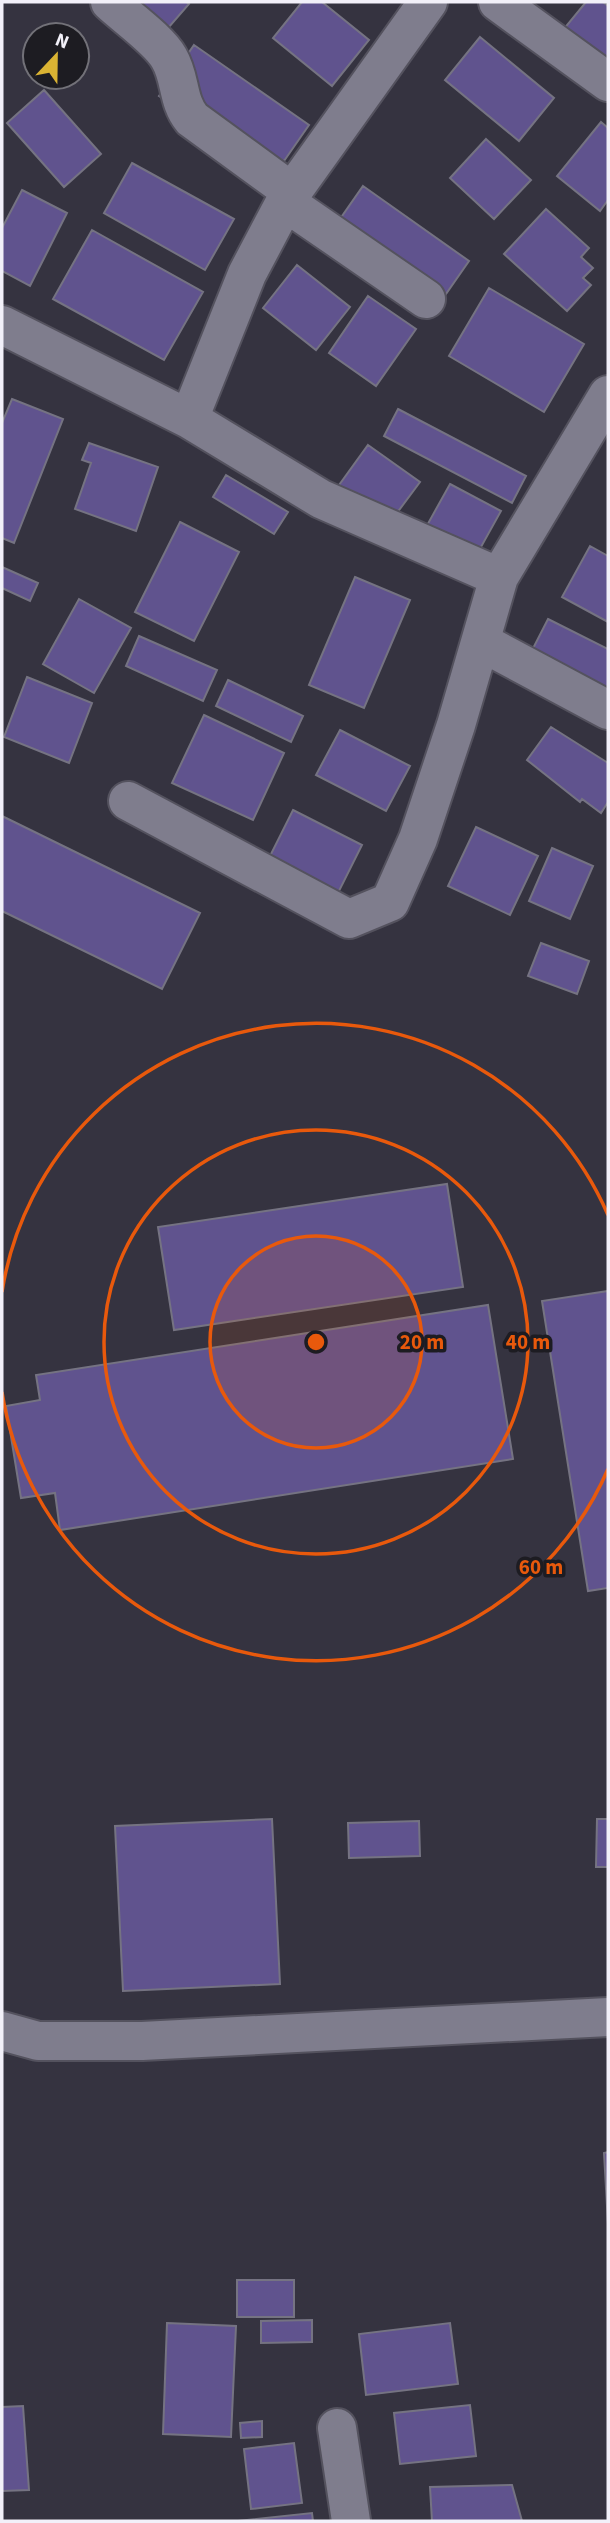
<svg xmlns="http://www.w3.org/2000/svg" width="610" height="2523" font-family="'Source Sans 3',sans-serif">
  <rect width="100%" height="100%" fill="#353340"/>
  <path fill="#60538e" stroke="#757382" stroke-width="2" d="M91 2H186L189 4 148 51Z
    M302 2H322L369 40 332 86 273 38Z
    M586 2H603L608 6V71L549 47Z
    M480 37 554 98 519 141 445 80Z
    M194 45 309 125 284 161 277 157 267 171 159 96Z
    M44 90 101 154 64 187 7 123Z
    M601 122 608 128V200L600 211 557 176Z
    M486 139 531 180 494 219 450 178Z
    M132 163 234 219 205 270 104 213Z
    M363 186 469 261 432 314 326 239Z
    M22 190 67 213 30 286 2 271V228Z
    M546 209 589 248 581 257 593 268 583 278 591 285 567 311 504 254Z
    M92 230 203 292 164 360 53 299Z
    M297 265 350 307 316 350 263 308Z
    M489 288 584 344 544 412 449 356Z
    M368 296 416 329 376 386 329 353Z
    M12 399 63 419 14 543 2 538V423Z
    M398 409 526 476 512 503 384 436Z
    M89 443 158 467 136 531 75 509 91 463 82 460Z
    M368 445 420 482 385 529 334 492Z
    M226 475 288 512 274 534 213 497Z
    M450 484 501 511 471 565 420 538Z
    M180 522 239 552 194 641 135 612Z
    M590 546 608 556V622L562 597Z
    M2 567 38 583 30 601 2 588Z
    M355 577 410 600 364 708 309 685Z
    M79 599 131 628 94 693 43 664Z
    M548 619 608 649V699L523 668Z
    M139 636 217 670 203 701 126 666Z
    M27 677 92 703 69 763 4 737Z
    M228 680 303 716 291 742 216 706Z
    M204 715 284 753 253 820 172 783Z
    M551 727 608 763V802L601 813 582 799 580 802 527 760Z
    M340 730 410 766 386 811 316 775Z
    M293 810 362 845 336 897 267 862Z
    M2 816 200 913 162 989 2 911Z
    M476 827 538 856 510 915 448 886Z
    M552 848 593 866 570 919 529 901Z
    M541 943 589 961 577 994 528 976Z
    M447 1184 463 1287 174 1330 158 1227Z
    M608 1291V1588L588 1591 542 1301Z
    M488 1305 513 1459 60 1530 55 1493 21 1498 6 1406 40 1400 36 1375Z
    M272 1819 280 1984 123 1991 115 1826Z
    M597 1819H608V1867H596Z
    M419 1821 420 1856 349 1858 348 1823Z
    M608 2152V2224L604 2153Z
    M237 2280H294V2317H237Z
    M312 2320V2342L261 2343V2321Z
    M167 2323 236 2326 231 2437 163 2434Z
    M450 2323 458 2384 366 2395 359 2334Z
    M470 2405 476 2456 400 2464 394 2413Z
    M23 2406 29 2490 2 2491V2407Z
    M262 2421V2437L241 2438 240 2423Z
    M294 2443 302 2503 251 2509 244 2449Z
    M512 2485 522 2521H432L430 2487Z
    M312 2513 313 2521H238Z"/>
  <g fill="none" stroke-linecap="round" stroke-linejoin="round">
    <g stroke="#54525e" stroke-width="42">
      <path id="minor" d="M110 2C126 17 159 40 169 58 181 78 177 101 192 119L292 192
        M498 2 608 82
        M285 202 426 299
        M2 325 189 419 321 499 499 577
        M189 419 247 274 285 202 428 2
        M481 642 608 710
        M128 801 349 919 390 902 418 839 456 725 499 577 608 395
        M2 2031 38 2041H142L608 2017
        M337 2428 351 2521"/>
    </g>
    <use href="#minor" stroke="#7f7d8d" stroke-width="38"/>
  </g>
  <circle cx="316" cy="1342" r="106" fill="#e8590c" fill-opacity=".12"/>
  <g fill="none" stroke="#e8590c" stroke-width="3.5">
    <circle cx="316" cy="1342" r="106"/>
    <circle cx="316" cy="1342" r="212"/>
    <path d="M608 1469A318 318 0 0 1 2 1392M2 1292A318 318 0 0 1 608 1215"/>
  </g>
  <circle cx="316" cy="1342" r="10" fill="#e8590c" stroke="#1d1c22" stroke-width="3.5"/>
  <g font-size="21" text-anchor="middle" font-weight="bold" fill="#e8590c" stroke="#1d1c22" stroke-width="7" stroke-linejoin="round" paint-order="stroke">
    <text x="422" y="1349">20 m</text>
    <text x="528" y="1349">40 m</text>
    <text x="541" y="1574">60 m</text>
  </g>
  <rect width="610" height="2523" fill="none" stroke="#f2f0f9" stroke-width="7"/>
  <g transform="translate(56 56) rotate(22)"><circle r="33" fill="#1d1c22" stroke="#727178" stroke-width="2"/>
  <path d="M0-5L12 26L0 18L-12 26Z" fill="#dab333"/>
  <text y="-10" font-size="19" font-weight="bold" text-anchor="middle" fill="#f2f0f9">N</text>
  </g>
</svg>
